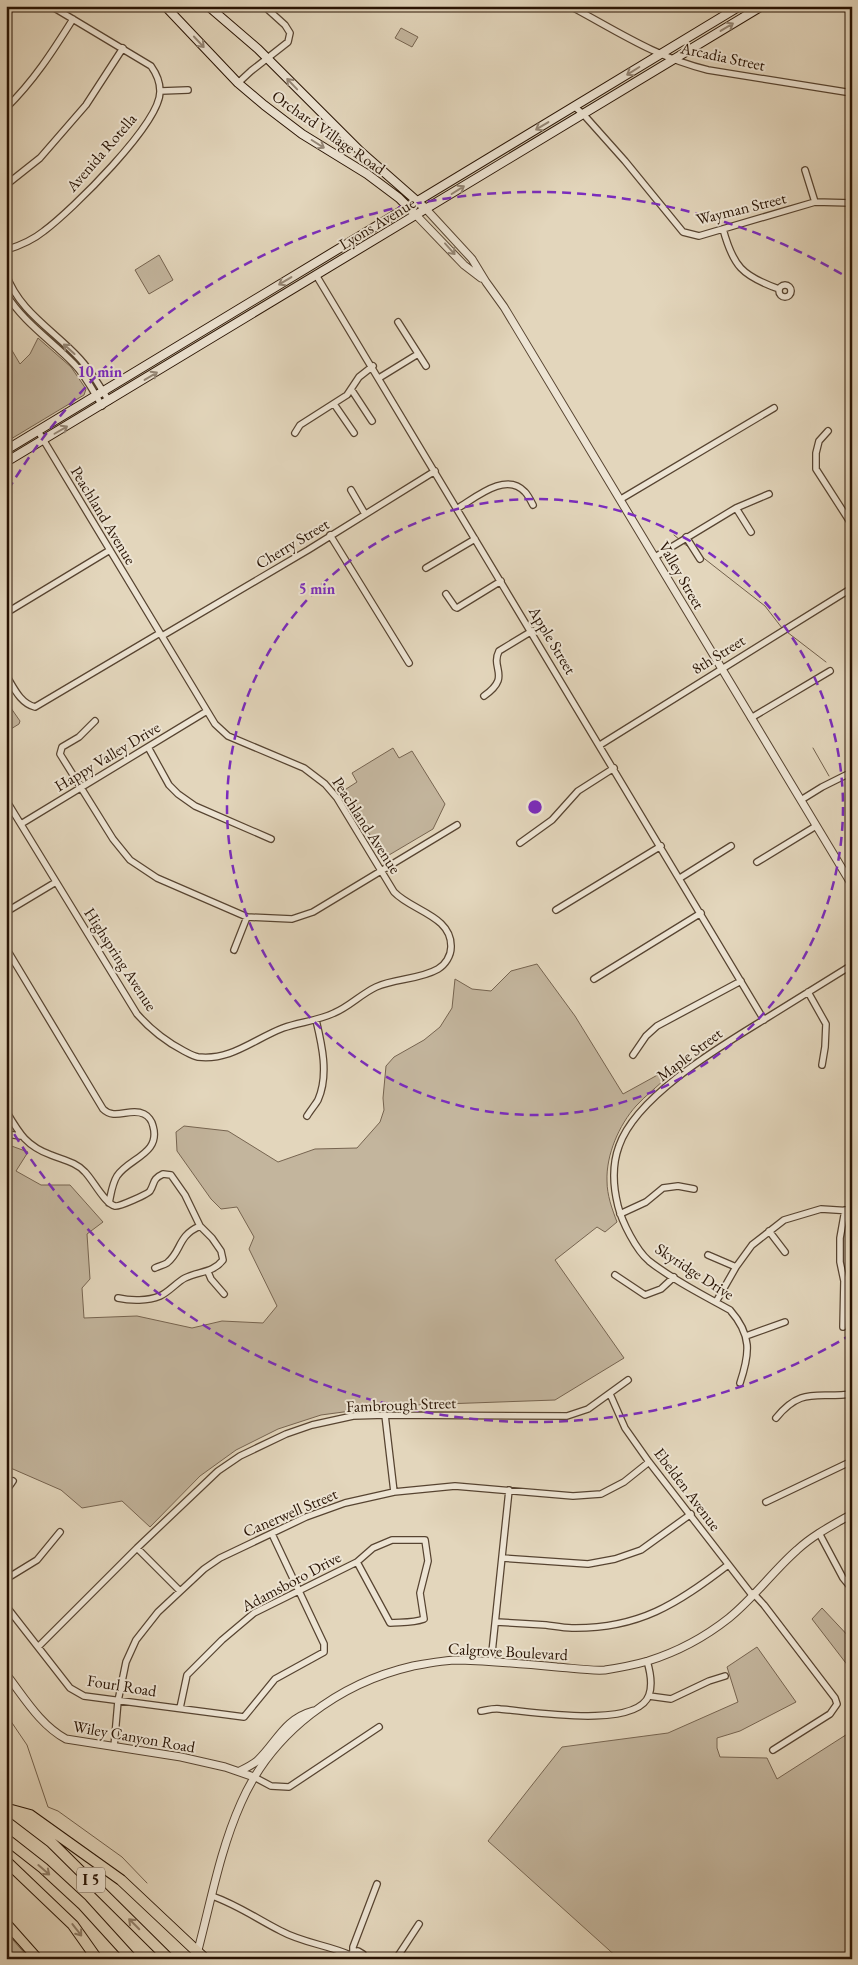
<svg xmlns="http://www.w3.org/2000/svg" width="858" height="1965" font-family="'EB Garamond',serif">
  <rect width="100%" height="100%" fill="#e3d6bc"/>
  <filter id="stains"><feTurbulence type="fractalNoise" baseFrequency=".004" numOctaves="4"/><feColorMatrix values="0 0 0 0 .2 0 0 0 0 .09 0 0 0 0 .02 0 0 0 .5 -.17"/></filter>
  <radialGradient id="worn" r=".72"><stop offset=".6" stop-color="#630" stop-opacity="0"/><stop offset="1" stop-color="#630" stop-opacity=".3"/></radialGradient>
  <path fill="#c3b59d" stroke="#766450" d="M401 28 418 37 412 47 395 38Z
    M159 255 173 280 149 294 135 270Z
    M6 322 10 330 7 342 20 364 30 354 38 338 71 367 86 389 84 395 6 442Z
    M6 701 20 721 19 724 6 732Z
    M393 748 399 758 412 751 445 804 433 829 384 858 343 791 357 782 352 773Z
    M537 964 575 1016 623 1094 663 1072 667 1077C657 1087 645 1096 636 1106 619 1125 606 1155 607 1181 607 1195 612 1209 617 1222L605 1232 597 1227 555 1260 624 1358 555 1400 388 1406 321 1415 278 1429 236 1450 200 1476 150 1527 122 1501 82 1508 61 1490 6 1466V1144L28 1152 16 1171 41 1185H70L103 1222 87 1234 90 1279 82 1288 84 1318 137 1316 192 1328 222 1321 263 1323 277 1306 249 1249 254 1237 237 1207 221 1209 211 1199 177 1151 176 1132 184 1126 228 1131 278 1162 315 1149 357 1148 380 1122 384 1110 383 1098 386 1066 394 1057 424 1040 440 1027 452 1008 455 979 472 989 491 991 511 971Z
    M822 1608 852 1640V1671L812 1619Z
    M757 1647 796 1702 740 1731 717 1738V1748L720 1757 767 1758 777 1779 852 1731V1959H619L488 1841 562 1747 668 1733 738 1702 727 1667Z
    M6 1932 28 1957 29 1959H6Z"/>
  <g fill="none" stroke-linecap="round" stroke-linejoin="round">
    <path stroke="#72604c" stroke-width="1" d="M674 535 680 540
      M683 543 690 548
      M701 556 765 606 782 628
      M787 632 826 662
      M813 748 829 776
      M6 1714 27 1745 48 1807 58 1811 122 1857 147 1883"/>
    <g stroke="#574431" stroke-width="8">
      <path id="minor" d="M570 6C617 31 655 57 708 70L852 93
        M6 16 12 6
        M238 83 251 71 288 42 290 33 285 25 264 6
        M161 91 188 90
        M575 107 584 115 625 161 683 232 699 236 815 202 852 203
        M6 108C33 82 53 51 73 19
        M805 170 815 202
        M6 185 40 158 86 105 123 48
        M723 229C733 266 742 276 779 289
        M6 250C19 246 33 240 44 231 71 211 161 123 160 91 160 81 156 73 151 66L51 6
        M6 274C19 312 55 331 80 359 92 372 100 387 109 401
        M316 275 764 1020
        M779 291a6 6 0 1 1 12 0a6 6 0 1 1-12 0Z
        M6 294C24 323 51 340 74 364 86 376 93 391 102 406
        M398 322 426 366
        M379 378 418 354
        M351 389 372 421
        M334 404 354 433
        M828 431 819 441 816 453V469L852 525
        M295 433 300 425 347 395 359 377 373 366
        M351 490 365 514
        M621 499 774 408
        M458 508C475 498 506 471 525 492 528 495 531 501 533 505
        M736 508 751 532
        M330 535 409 663
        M686 537 700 559
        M655 557 736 508 769 494
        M426 568 475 539
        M446 594 455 607 457 608 501 581
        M6 613 110 550
        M162 636 308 550 435 471
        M6 675C14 688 20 703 35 707L160 633
        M484 696C512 676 490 669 499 651L532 631
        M751 718 830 671
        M95 721 79 737 62 747 60 754 113 839 130 860 157 878 247 917 292 919 313 912 457 825
        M600 745 852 588
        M148 747 169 785 178 794 195 806 271 839
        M851 750 852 751
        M6 800 137 1014C151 1030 165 1041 184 1051 188 1053 193 1056 198 1057 231 1061 254 1039 283 1028 300 1022 317 1021 334 1013 349 1007 361 994 376 987 395 978 419 980 438 969 445 965 451 956 451 947 452 916 412 911 394 892L337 798 325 784 304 768 228 736 215 724 38 431
        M801 800 822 787 852 772
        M21 824 207 711
        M520 843 552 820 578 791 614 768
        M757 862 816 826
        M680 878 731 846
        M556 910 661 846
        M6 912 56 882
        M6 948 103 1109C115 1121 130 1107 144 1114 148 1116 152 1121 153 1126 161 1154 129 1158 117 1176 112 1184 111 1194 109 1203
        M234 950 247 917
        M594 979 701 913
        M808 992 826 1024 825 1047 822 1065
        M633 1055 646 1036 657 1026 741 981
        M6 1111C19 1133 26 1146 51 1155 63 1160 76 1162 85 1172 93 1180 105 1204 115 1206 119 1207 148 1194 150 1191 155 1183 152 1179 163 1174L171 1175 185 1195 200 1226 212 1238 221 1251 223 1260C213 1273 199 1271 185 1278 177 1282 169 1292 160 1296 148 1301 131 1301 118 1298
        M307 1116C310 1111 315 1105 318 1100 329 1075 322 1045 316 1020
        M6 1134 21 1136
        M620 1214 646 1202 663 1188 678 1186 694 1189
        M769 1231 785 1252
        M708 1255 736 1267
        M155 1268C159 1266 164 1265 167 1263 182 1251 177 1236 200 1226
        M208 1272 211 1279 224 1294
        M615 1275 645 1295 661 1289 674 1277
        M716 1302 736 1267 752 1245 784 1220 821 1209 852 1211
        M843 1327 844 1281 840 1262V1238L845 1210
        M746 1336 785 1322
        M740 1383C750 1353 752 1335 730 1310 703 1295 673 1280 649 1261 636 1250 622 1222 618 1206 613 1186 612 1165 619 1146 636 1096 721 1046 765 1019 794 1001 823 983 852 965
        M610 1394 625 1428 649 1462 752 1595
        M385 1415 394 1492
        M776 1418C802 1386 817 1399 852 1394
        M6 1491 13 1481
        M766 1502 852 1461
        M819 1533 843 1578 852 1589
        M137 1548 180 1591
        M502 1558 588 1564 615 1559 641 1550 691 1514
        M6 1579 37 1560 60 1532
        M753 1593 764 1605 835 1698 837 1704 830 1714 773 1750
        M6 1606 70 1688 84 1696 244 1717 275 1679 324 1652V1644L272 1534
        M496 1622C513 1623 529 1624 546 1625 554 1626 563 1628 572 1628 639 1629 677 1604 728 1565
        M38 1647 137 1548 218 1471 240 1456 286 1434 312 1425 353 1416 385 1415 567 1416 588 1409 628 1380
        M491 1662 509 1490
        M649 1696 671 1699 709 1681 725 1676
        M180 1708 187 1675 222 1640 254 1613 357 1562 373 1548 392 1540H425L428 1561 420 1593 424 1619C413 1623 402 1622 390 1623L357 1562
        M481 1711C487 1710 494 1708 500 1709 528 1711 637 1730 649 1695 653 1684 650 1671 647 1661
        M114 1747 118 1701 126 1662 136 1640 158 1612 204 1569 220 1558 306 1517 345 1503 394 1492 455 1486 573 1496 601 1494 624 1482 649 1462
        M254 1777 271 1786 289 1787 379 1727
        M212 1896C238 1905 257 1919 281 1931 303 1943 328 1945 350 1955
        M353 1952V1947L377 1884
        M350 1955 353 1952 358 1951 363 1954 364 1959
        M396 1959 419 1924"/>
    </g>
    <g stroke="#574431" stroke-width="9">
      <path id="tertiary" d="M426 209 472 259 486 282 504 307 852 885
        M416 215 464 265 481 278
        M6 1674C24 1697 40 1725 66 1739L181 1757 225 1767 254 1777
        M240 1771C246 1768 252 1765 257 1761 277 1742 284 1719 313 1711
        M198 1950C211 1901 220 1850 241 1803 272 1732 339 1683 413 1666 429 1663 444 1660 460 1660 493 1661 525 1664 557 1667 572 1668 589 1671 605 1670 618 1668 634 1665 648 1661 677 1652 705 1637 729 1618 754 1598 773 1571 797 1550 813 1535 833 1525 852 1514"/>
    </g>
    <g stroke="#281303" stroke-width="10">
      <path id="secondary" d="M165 6 238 83 264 105 302 134 367 174 399 198 416 215
        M208 6 258 49 360 151 426 209
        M6 450 740 6
        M6 462 762 6"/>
    </g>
    <g stroke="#281303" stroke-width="11">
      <path id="primary" d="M6 1923 38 1959"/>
    </g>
    <g stroke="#281303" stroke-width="12">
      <path id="motorway" d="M8 1809 30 1815 121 1880 205 1959
        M13 1813 51 1842 169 1959
        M6 1839 43 1868 82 1904 132 1959
        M6 1861 73 1925 97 1959"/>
    </g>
    <use href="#minor" stroke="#ede4d3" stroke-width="5.5"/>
    <use href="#tertiary" stroke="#ede4d3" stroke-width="7"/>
    <use href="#secondary" stroke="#ede4d3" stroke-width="8"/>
    <use href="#primary" stroke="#e3d6bc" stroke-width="9"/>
    <use href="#motorway" stroke="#e3d6bc" stroke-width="10"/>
  </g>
  <defs><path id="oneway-shaft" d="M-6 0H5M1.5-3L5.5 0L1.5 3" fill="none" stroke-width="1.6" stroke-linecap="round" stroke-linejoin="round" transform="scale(1.25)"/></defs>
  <g stroke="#948675">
    <use href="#oneway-shaft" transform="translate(727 27) rotate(-31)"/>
    <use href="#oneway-shaft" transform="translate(199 42) rotate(47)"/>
    <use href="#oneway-shaft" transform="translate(633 71) rotate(148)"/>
    <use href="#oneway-shaft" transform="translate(292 84) rotate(-134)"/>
    <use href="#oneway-shaft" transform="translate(542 126) rotate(149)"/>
    <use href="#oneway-shaft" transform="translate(318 144) rotate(32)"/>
    <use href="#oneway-shaft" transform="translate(458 190) rotate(-32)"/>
    <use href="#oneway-shaft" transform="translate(450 249) rotate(48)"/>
    <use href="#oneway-shaft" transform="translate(285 281) rotate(149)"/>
    <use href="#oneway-shaft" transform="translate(69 349) rotate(-138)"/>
    <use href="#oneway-shaft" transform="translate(151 376) rotate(-31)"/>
    <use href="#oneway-shaft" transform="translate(61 430) rotate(-30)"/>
  </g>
  <g stroke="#8f7e69">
    <use href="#oneway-shaft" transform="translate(44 1870) rotate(41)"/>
    <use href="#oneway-shaft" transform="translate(134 1924) rotate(-135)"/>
    <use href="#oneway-shaft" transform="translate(77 1930) rotate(52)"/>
  </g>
  <g fill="none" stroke="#7b2cbf" stroke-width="2.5" stroke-dasharray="9 6">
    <circle cx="535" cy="807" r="308"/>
    <path d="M852 1334A615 615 0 0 1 8 1124M8 490A615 615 0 0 1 852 280"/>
  </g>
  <g text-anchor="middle" stroke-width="4" stroke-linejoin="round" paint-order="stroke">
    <rect fill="#ede4d3" stroke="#635241" stroke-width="1" x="77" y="1867.5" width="28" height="25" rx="4"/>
    <g font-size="15" font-weight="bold" fill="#281303">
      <text x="91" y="1885">I 5</text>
    </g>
    <g font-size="16" fill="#281303" stroke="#ede4d3">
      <text transform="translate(723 56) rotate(12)" y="6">Arcadia Street</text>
      <text transform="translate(329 132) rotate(35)" y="6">Orchard Village Road</text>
      <text transform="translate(101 152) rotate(-49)" y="6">Avenida Rotella</text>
      <text transform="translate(741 208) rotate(-14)" y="6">Wayman Street</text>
      <text transform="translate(377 223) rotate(-31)" y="6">Lyons Avenue</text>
      <text transform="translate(104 515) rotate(59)" y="6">Peachland Avenue</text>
      <text transform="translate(292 543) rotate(-31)" y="6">Cherry Street</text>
      <text transform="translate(682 575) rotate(60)" y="6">Valley Street</text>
      <text transform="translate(553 640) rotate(59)" y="6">Apple Street</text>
      <text transform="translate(718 654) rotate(-32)" y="6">8th Street</text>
      <text transform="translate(107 756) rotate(-31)" y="6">Happy Valley Drive</text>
      <text transform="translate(367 825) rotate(57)" y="6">Peachland Avenue</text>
      <text transform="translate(121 959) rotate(57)" y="6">Highspring Avenue</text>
      <text transform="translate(689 1054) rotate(-37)" y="6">Maple Street</text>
      <text transform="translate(695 1271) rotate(33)" y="6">Skyridge Drive</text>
      <text transform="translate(401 1404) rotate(-2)" y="6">Fambrough Street</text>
      <text transform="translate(688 1489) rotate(53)" y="6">Ebelden Avenue</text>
      <text transform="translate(290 1512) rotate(-23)" y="6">Canerwell Street</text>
      <text transform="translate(291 1581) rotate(-28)" y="6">Adamsboro Drive</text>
      <text transform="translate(508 1651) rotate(3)" y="6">Calgrove Boulevard</text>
      <text transform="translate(122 1685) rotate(9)" y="6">Fourl Road</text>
      <text transform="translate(134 1736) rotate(10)" y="6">Wiley Canyon Road</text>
    </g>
  </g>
  <circle cx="535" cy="807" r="8" fill="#7b2cbf" stroke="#ede4d3" stroke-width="2.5"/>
  <g font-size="15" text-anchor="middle" font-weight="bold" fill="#7b2cbf" stroke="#ede4d3" stroke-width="4" stroke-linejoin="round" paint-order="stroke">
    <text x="100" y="377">10 min</text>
    <text x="317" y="594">5 min</text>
  </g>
  <rect width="858" height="1965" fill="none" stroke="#e3d6bc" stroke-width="25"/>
  <rect x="8" y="8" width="843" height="1950" fill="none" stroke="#281303" stroke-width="2.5"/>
  <rect x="12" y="12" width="833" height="1940" fill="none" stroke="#281303"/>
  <rect width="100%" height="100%" filter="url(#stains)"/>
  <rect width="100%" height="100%" fill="url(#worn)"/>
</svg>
